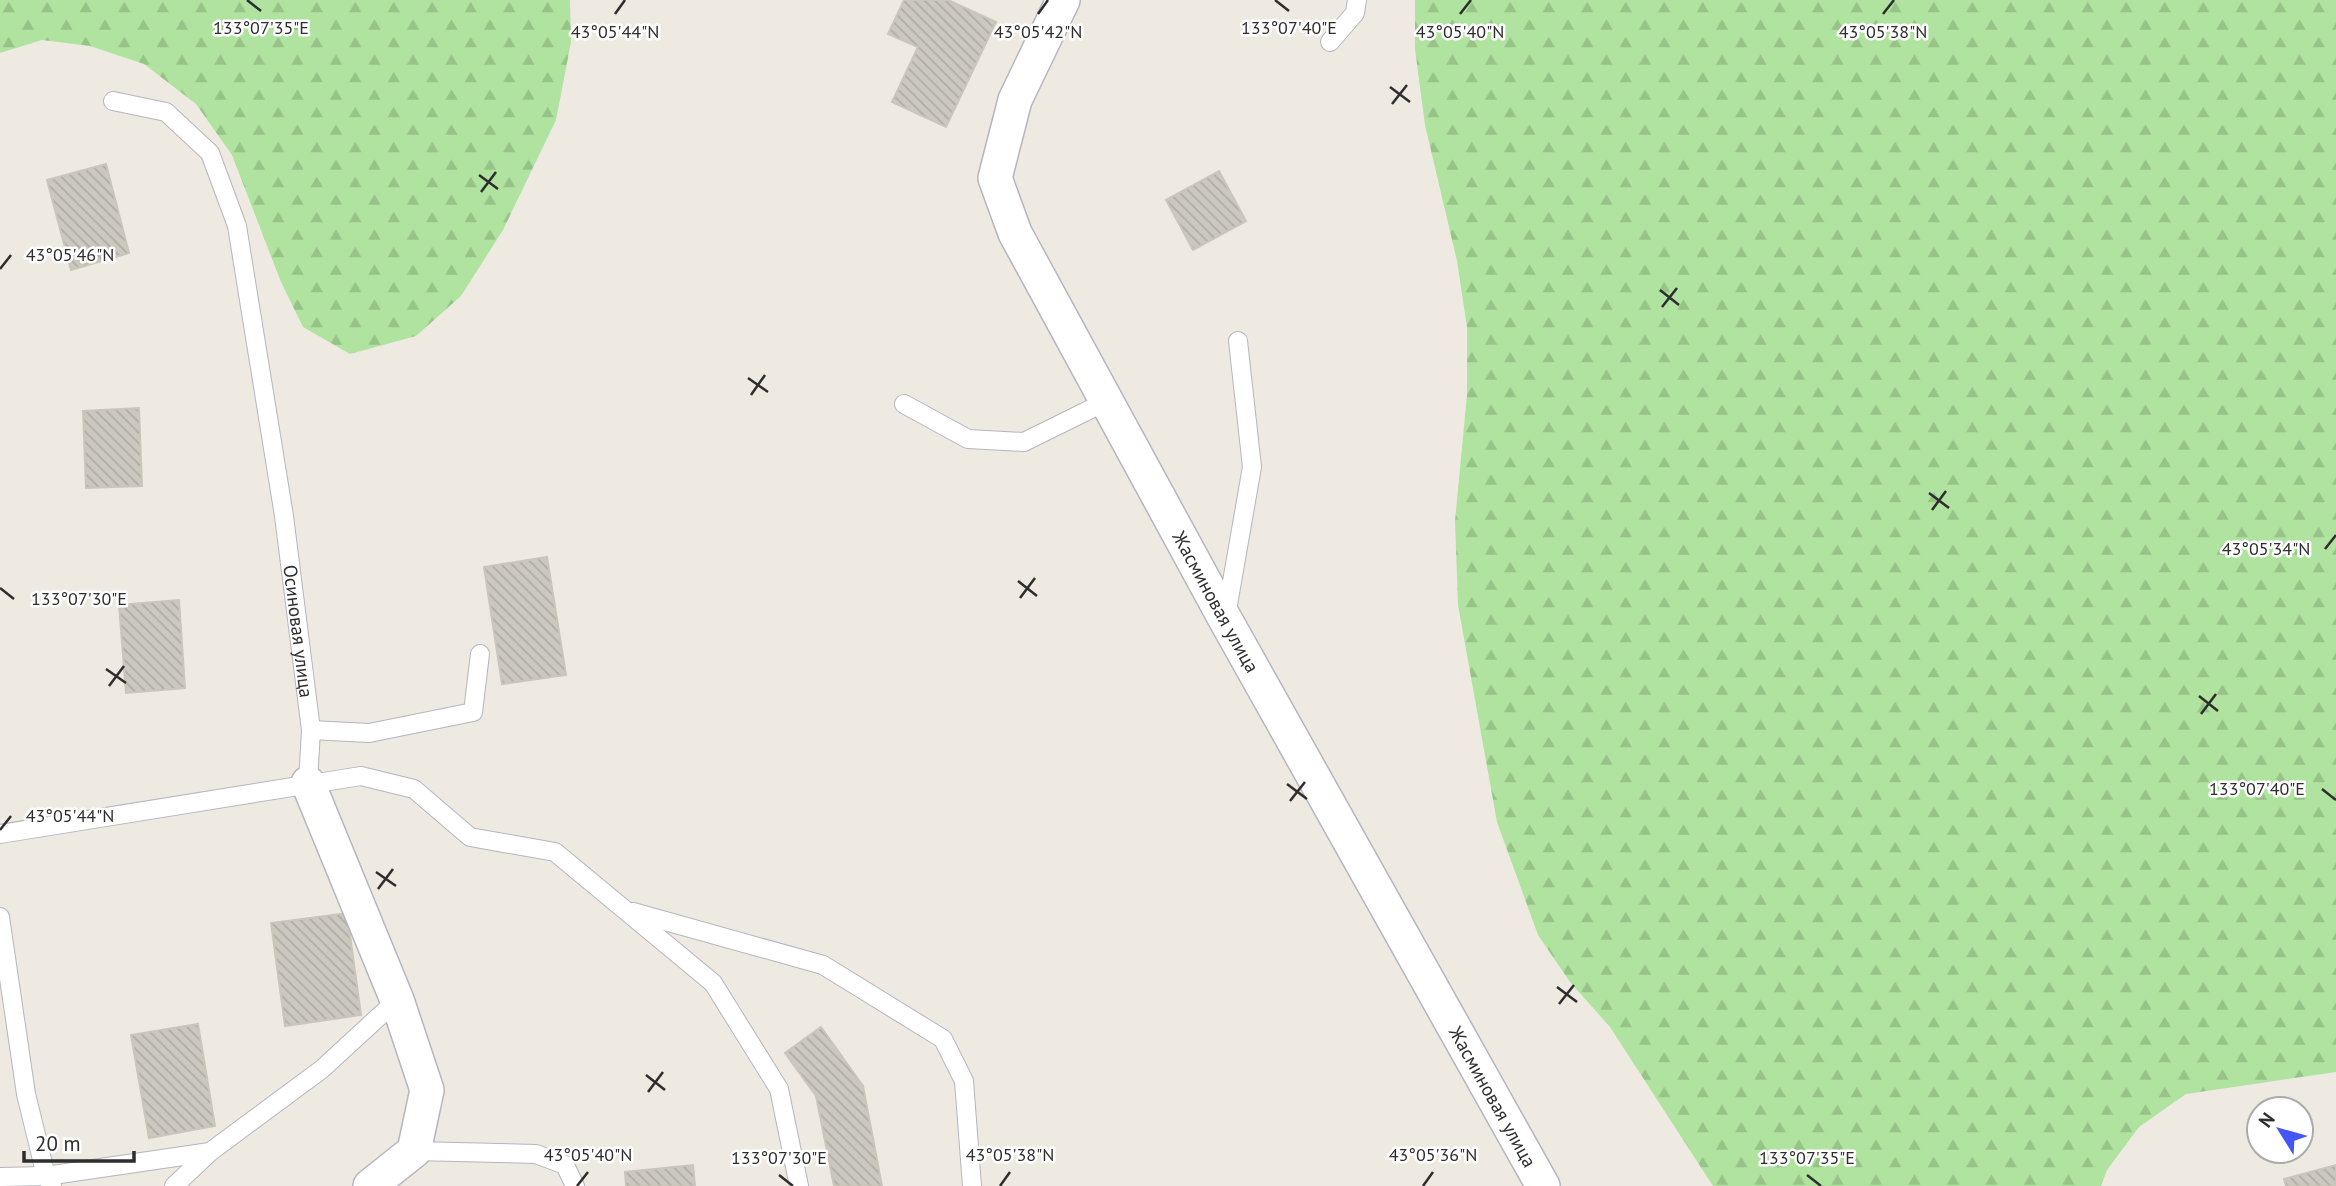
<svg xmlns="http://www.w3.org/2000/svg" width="2336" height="1186" font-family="'PT Sans',sans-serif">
  <defs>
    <pattern id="forest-firs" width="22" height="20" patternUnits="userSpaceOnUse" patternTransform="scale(1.75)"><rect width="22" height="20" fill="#afe39f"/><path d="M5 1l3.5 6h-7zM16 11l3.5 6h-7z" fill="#97c389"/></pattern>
    <pattern id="building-back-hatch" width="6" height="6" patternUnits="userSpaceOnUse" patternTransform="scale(1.75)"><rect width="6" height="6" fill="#cac8bf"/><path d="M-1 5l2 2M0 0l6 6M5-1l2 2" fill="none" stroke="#aeaca4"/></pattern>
  </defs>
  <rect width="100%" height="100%" fill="#eeeae1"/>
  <path fill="url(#forest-firs)" d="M0 0H570L571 42 556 120 503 230 461 296 416 336 350 354 303 327 281 282 232 155 196 104 144 64 90 46 42 40 0 53Z
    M1415 0H2336V1072L2186 1094 2139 1127 2107 1170 2101 1186H1713L1610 1027 1570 982 1538 935 1497 822 1458 605 1455 521 1467 395V327L1457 261 1425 125 1415 49Z"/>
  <path fill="url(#building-back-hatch)" stroke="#cac6ba" stroke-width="2" d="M904 0H948L996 22 946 127 892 102 918 47 888 34Z
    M106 164 129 253 71 270 47 180Z
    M1219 171 1246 221 1193 250 1166 200Z
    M139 408 142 486 86 488 83 411Z
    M547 557 566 675 502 684 484 567Z
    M179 600 185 688 126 693 119 605Z
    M347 913 361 1015 285 1026 271 923Z
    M198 1024 215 1126 149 1138 131 1035Z
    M821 1027 863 1086 882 1186H834L816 1096 785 1053Z
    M693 1165 695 1186H626L625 1172Z
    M2336 1165V1186H2286L2284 1179Z"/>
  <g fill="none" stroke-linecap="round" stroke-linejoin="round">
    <g stroke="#b4b5c0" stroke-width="20">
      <g id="service">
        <path d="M1330 42 1355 13 1357 0"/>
        <path id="s1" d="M113 101 166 112 210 153 237 226 284 516 311 730 308 783"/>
        <path d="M904 404 968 439 1024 442 1107 401"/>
        <path d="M1226 616 1252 467 1238 341"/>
        <path d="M311 730 369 733 473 712 480 654"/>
        <path d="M0 834 361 776 414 789 470 837 555 852 713 983 779 1089 799 1186"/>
        <path d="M633 912 823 965 943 1039 964 1081 972 1186"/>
        <path d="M0 917 26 1094 46 1176 52 1186"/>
        <path d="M414 1151 536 1154 565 1165 575 1186"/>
        <path d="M0 1177 46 1176 210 1152"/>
        <path d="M174 1186 210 1152 322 1069 397 1000"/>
      </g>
    </g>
    <g stroke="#b4b5c0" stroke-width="36">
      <g id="minor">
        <path id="s2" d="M1063 0 1015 100 995 178 1015 233 1225 619 1543 1186"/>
        <path d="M308 783 397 1000 427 1090 414 1151 370 1186"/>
      </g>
    </g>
    <use href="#service" stroke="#fff" stroke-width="18"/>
    <use href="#minor" stroke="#fff" stroke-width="33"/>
  </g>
  <path fill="none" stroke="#2d2d2d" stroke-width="2.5" d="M247 0 261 11M1275 0 1289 11M615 14 625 0M1038 14 1048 0M1460 14 1471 0M1883 14 1894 0M1390 87 1410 102M1392 104 1407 85M479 175 498 189M481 192 496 172M0 269 11 255M1660 290 1679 305M1662 307 1677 288M748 378 768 392M751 395 765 375M1929 493 1949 508M1932 510 1946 491M2325 549 2336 535M1018 581 1037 596M0 588 14 599M1020 598 1035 578M106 669 126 683M109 686 124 666M2199 696 2218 711M2201 714 2216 694M1287 784 1307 799M2322 789 2336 800M1290 801 1305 782M0 830 11 816M376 872 396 886M378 889 393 869M1557 987 1577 1002M1559 1004 1574 985M646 1075 665 1090M648 1092 663 1072M779 1175 793 1186M1807 1175 1821 1186M577 1186 588 1172M1000 1186 1010 1172M1423 1186 1433 1172"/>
  <g text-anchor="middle" stroke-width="5" stroke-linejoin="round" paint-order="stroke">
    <g font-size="19" fill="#2d2d2d" stroke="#fff">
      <text dy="7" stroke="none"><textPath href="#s2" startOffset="670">Жасминовая улица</textPath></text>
      <text dy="7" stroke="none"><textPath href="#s1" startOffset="602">Осиновая улица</textPath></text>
      <text dy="7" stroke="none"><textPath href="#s2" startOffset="1237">Жасминовая улица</textPath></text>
    </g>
  </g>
  <g font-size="18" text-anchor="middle" fill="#2d2d2d" stroke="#fff" stroke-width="5" stroke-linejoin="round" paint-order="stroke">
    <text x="261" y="34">133°07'35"E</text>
    <text x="1289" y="34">133°07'40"E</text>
    <text x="1883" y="38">43°05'38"N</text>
    <text x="615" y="38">43°05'44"N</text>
    <text x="1038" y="38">43°05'42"N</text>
    <text x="1460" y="38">43°05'40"N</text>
    <text x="70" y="261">43°05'46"N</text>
    <text x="2266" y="555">43°05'34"N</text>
    <text x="79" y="605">133°07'30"E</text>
    <text x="2257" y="795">133°07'40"E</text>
    <text x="70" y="822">43°05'44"N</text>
    <text x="588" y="1161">43°05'40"N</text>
    <text x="1010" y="1161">43°05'38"N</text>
    <text x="1433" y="1161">43°05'36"N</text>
    <text x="779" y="1164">133°07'30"E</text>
    <text x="1807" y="1164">133°07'35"E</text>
  </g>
  <g transform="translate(2280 1130) rotate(307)"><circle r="33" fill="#ffffff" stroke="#ababab" stroke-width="2"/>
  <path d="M0-5L12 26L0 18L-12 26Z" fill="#4655f6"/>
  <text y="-10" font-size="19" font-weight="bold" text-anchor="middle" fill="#2d2d2d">N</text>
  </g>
  <path d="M24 1151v10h110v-10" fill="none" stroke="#2d2d2d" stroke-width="3.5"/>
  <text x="35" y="1151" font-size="21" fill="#2d2d2d" stroke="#ffffff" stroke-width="5" paint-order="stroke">20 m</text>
</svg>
